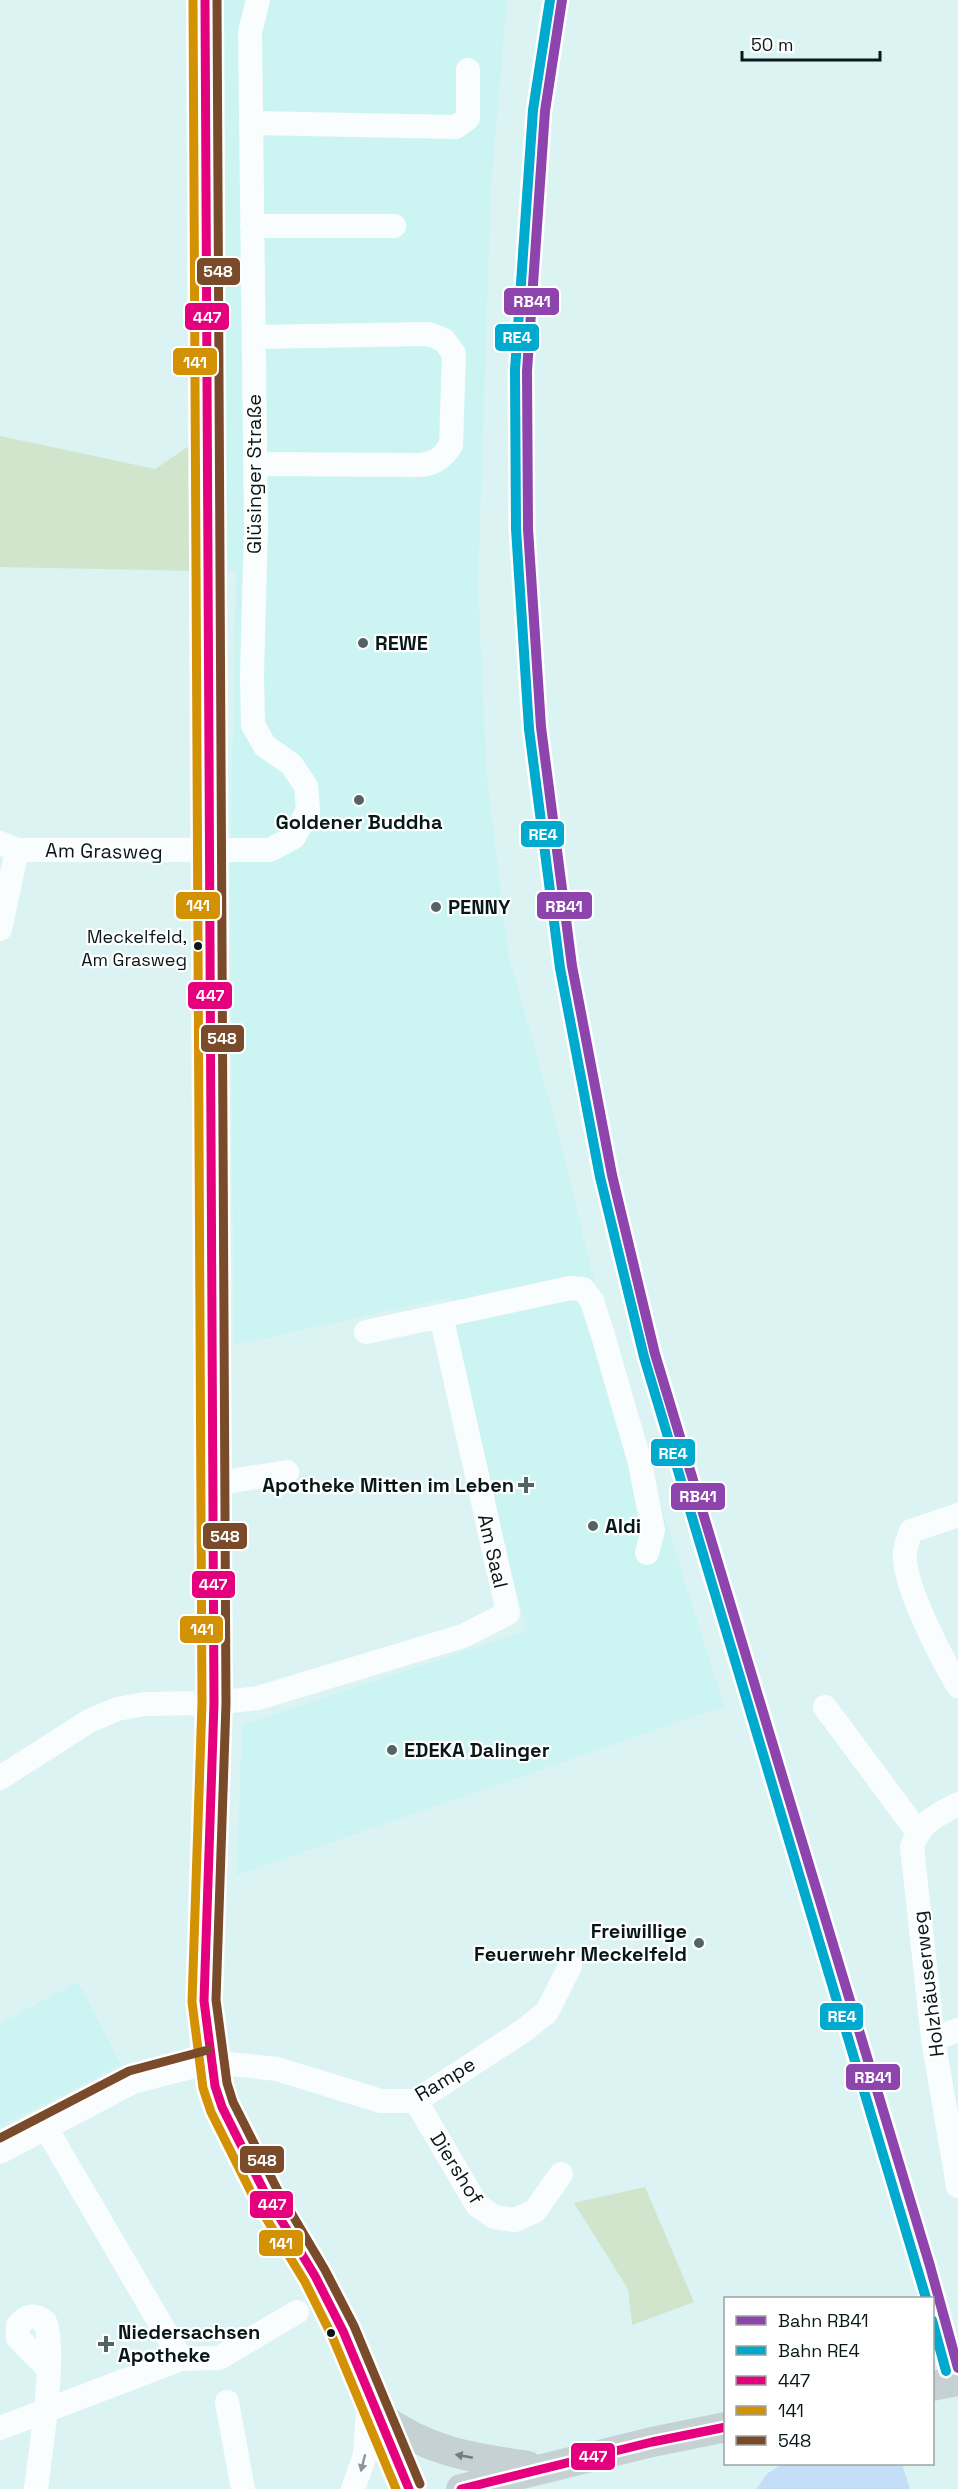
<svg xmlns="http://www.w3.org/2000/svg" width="958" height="2489" font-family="'Space Grotesk',sans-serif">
  <rect width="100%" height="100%" fill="#dbf3f2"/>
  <path fill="#ccf4f2" d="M192 0H507L491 183 478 583 486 770 508 954 557 1128 590 1265 669 1532 724 1706 237 1875 242 1725 528 1630 508 1565 450 1297 234 1345 230 890 236 570 200 571Z
    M78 1982 121 2065 0 2126V2023Z"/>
  <path fill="#d0e5cb" d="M0 436 155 469 198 440 200 571 0 567Z
    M645 2187 694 2302 632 2325 628 2289 574 2203Z"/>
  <path fill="#c5def7" d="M783 2464H902L910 2489H756L768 2473Z"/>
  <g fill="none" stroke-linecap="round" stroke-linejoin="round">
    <path stroke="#fafdfd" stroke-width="24" d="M251 123 456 127 468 118V70
      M252 226H394
      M254 337 428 334 444 340 454 354 451 445C443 458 434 464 419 465L255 464
      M0 843 17 850H270L294 837 308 810 306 786 291 764 265 746 253 725 252 676 256 527 250 32 258 0
      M0 929 17 850
      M366 1332 441 1316
      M213 1484 287 1472
      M958 1515 911 1531C909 1538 905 1546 905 1553 902 1583 942 1659 958 1686
      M825 1707 917 1831
      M0 1778 89 1721 117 1709 145 1704 214 1703 258 1698 463 1636 508 1613 441 1316 570 1288 583 1289 592 1301 602 1332 640 1463 653 1530 647 1553
      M958 1804C936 1816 920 1822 912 1847L933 2039 958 2186
      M933 2039 958 2030
      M416 2101 477 2205 494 2217 515 2220 535 2211 561 2174
      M0 2152 133 2082 211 2062 277 2069 381 2101H416L523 2031 547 2012 570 1966
      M181 2359 219 2358 297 2312
      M227 2402 243 2489
      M0 2428 181 2359 46 2128
      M36 2489C40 2453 57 2351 45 2322 34 2313 26 2316 18 2325V2338L48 2368
      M353 2489 365 2455 369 2397"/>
    <path stroke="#c6d1d3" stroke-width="30" d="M205 0 214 1703 204 2001 215 2086 222 2107 266 2195 315 2276 343 2331 409 2489
      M932 2386 958 2381
      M379 2416C429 2452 467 2457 528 2466
      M461 2489 652 2442 726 2427"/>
    <g stroke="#fff" stroke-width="14">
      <path id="bus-1" d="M205 0 214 1703 204 2001 215 2086 222 2107 266 2195 315 2276 343 2331 409 2489
        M461 2489 652 2442 726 2427"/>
    </g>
    <g stroke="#fff" stroke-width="14">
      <path id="bus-2" d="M193 0 202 1703 192 2002 203 2088 211 2112 255 2200 305 2282 332 2336 396 2489"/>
    </g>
    <g stroke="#fff" stroke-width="14">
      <path id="bus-3" d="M217 0 226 1703 216 2000 227 2083 233 2102 277 2189 325 2270 354 2326 420 2484
        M0 2138 129 2071 208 2050"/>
    </g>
    <use href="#bus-1" stroke="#e5007d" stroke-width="9"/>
    <use href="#bus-2" stroke="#d39104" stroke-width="9"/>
    <use href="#bus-3" stroke="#7a4b2a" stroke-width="9"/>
    <g stroke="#fff" stroke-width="15">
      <path id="rail-1" d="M562 0 545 111 527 371 528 529 541 727 572 966 612 1175 655 1354 930 2266 958 2368"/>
    </g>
    <g stroke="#fff" stroke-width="15">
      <path id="rail-2" d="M550 0 533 110 515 370 516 529 529 729 560 968 600 1177 644 1357 926 2298
        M932 2320 946 2371"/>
    </g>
    <use href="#rail-1" stroke="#8e44ad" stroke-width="10"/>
    <use href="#rail-2" stroke="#00a9ce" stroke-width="10"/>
  </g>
  <defs><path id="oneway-solid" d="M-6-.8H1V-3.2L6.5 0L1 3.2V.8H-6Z" transform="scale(1.5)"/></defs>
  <use fill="#707e7f" href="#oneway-solid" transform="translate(464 2456) rotate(-169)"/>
  <use fill="#8d9696" href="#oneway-solid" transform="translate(363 2463) rotate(104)"/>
  <g fill="#526564" stroke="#fff" stroke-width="2">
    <circle cx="363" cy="643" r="6"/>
    <circle cx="359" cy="800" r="6"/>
    <circle cx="436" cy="907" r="6"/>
    <path d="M523 1476h6v6h6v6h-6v6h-6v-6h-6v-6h6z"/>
    <circle cx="593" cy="1526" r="6"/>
    <circle cx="392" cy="1750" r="6"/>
    <circle cx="699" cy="1943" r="6"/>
    <path d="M103 2335h6v6h6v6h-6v6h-6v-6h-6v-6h6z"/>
  </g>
  <g fill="#081818" stroke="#fff" stroke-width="2">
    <circle cx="198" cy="946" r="5"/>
    <circle cx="331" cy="2333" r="5"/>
  </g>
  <g text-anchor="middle" stroke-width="4.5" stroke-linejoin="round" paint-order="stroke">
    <g font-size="18" fill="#081818" stroke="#fff" text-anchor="end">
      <text x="187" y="943">Meckelfeld,<tspan x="187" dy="23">Am Grasweg</tspan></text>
    </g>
    <g font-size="20" fill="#081818" stroke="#fff">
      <text transform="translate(254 474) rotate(-90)" y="7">Glüsinger Straße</text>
      <text transform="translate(104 851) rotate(1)" y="7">Am Grasweg</text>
      <text transform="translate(493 1551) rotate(77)" y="7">Am Saal</text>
      <text transform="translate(928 1984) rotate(-97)" y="7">Holzhäuserweg</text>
      <text transform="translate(445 2079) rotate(-31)" y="7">Rampe</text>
      <text transform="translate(457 2168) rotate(58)" y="7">Diershof</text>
    </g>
    <g font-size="20" font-weight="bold" fill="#081818" stroke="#fff" text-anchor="start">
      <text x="375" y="650">REWE</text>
      <text x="359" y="829" text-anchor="middle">Goldener Buddha</text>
      <text x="448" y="914">PENNY</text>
      <text x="514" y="1492" text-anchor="end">Apotheke Mitten im Leben</text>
      <text x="605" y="1533">Aldi</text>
      <text x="404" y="1757">EDEKA Dalinger</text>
      <text x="687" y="1938" text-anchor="end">Freiwillige<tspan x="687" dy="23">Feuerwehr Meckelfeld</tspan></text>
      <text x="118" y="2339">Niedersachsen<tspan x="118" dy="23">Apotheke</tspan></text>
    </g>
  </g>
  <g stroke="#fff" stroke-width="2">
    <rect x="196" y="257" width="45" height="29" rx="6" fill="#7a4b2a"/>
    <rect x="503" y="287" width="57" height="29" rx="6" fill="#8e44ad"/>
    <rect x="184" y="302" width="46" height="29" rx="6" fill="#e5007d"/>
    <rect x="494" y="323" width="46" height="29" rx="6" fill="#00a9ce"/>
    <rect x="172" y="347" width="46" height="29" rx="6" fill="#d39104"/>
    <rect x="520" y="820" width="45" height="28" rx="6" fill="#00a9ce"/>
    <rect x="175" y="891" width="46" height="29" rx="6" fill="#d39104"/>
    <rect x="536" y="891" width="57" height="29" rx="6" fill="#8e44ad"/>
    <rect x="187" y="981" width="46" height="29" rx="6" fill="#e5007d"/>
    <rect x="200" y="1024" width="45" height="29" rx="6" fill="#7a4b2a"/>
    <rect x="650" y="1438" width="46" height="29" rx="6" fill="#00a9ce"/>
    <rect x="670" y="1482" width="56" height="29" rx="6" fill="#8e44ad"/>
    <rect x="202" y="1522" width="46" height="28" rx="6" fill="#7a4b2a"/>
    <rect x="191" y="1570" width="45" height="29" rx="6" fill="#e5007d"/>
    <rect x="179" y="1615" width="45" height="29" rx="6" fill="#d39104"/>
    <rect x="819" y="2002" width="45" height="29" rx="6" fill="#00a9ce"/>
    <rect x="845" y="2063" width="56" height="28" rx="6" fill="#8e44ad"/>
    <rect x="239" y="2145" width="46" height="29" rx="6" fill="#7a4b2a"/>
    <rect x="249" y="2190" width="45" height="29" rx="6" fill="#e5007d"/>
    <rect x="258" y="2229" width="46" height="28" rx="6" fill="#d39104"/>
    <rect x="570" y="2442" width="46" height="29" rx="6" fill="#e5007d"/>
  </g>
  <g font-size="16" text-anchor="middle" font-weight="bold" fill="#fff">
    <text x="218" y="277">548</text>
    <text x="532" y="307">RB41</text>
    <text x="207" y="323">447</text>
    <text x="517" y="343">RE4</text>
    <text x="195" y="368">141</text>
    <text x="543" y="840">RE4</text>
    <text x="198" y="911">141</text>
    <text x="564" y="912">RB41</text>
    <text x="210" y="1001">447</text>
    <text x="222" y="1044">548</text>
    <text x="673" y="1459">RE4</text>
    <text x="698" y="1502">RB41</text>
    <text x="225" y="1542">548</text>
    <text x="213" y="1590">447</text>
    <text x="202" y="1635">141</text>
    <text x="842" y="2022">RE4</text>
    <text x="873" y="2083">RB41</text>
    <text x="262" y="2166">548</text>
    <text x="272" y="2210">447</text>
    <text x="281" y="2249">141</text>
    <text x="593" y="2462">447</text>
  </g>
  <rect x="724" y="2297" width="210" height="168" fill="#ffffff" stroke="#9ca3a3" stroke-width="1.5"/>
  <rect x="736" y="2316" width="30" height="9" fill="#8e44ad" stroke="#9ca3a3" stroke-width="1.5"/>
  <text x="778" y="2327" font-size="18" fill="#081818">Bahn RB41</text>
  <rect x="736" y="2346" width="30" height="9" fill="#00a9ce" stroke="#9ca3a3" stroke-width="1.5"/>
  <text x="778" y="2357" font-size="18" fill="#081818">Bahn RE4</text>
  <rect x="736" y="2376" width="30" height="9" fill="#e5007d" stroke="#9ca3a3" stroke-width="1.5"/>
  <text x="778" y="2387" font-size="18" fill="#081818">447</text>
  <rect x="736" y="2406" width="30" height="9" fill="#d39104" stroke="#9ca3a3" stroke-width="1.5"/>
  <text x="778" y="2417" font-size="18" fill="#081818">141</text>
  <rect x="736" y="2436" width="30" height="9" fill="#7a4b2a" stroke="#9ca3a3" stroke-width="1.5"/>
  <text x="778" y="2447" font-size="18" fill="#081818">548</text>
  <path d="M742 51v9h138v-9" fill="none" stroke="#081818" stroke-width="3"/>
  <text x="751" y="51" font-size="18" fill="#081818" stroke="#ffffff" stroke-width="4.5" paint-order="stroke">50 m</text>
</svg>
